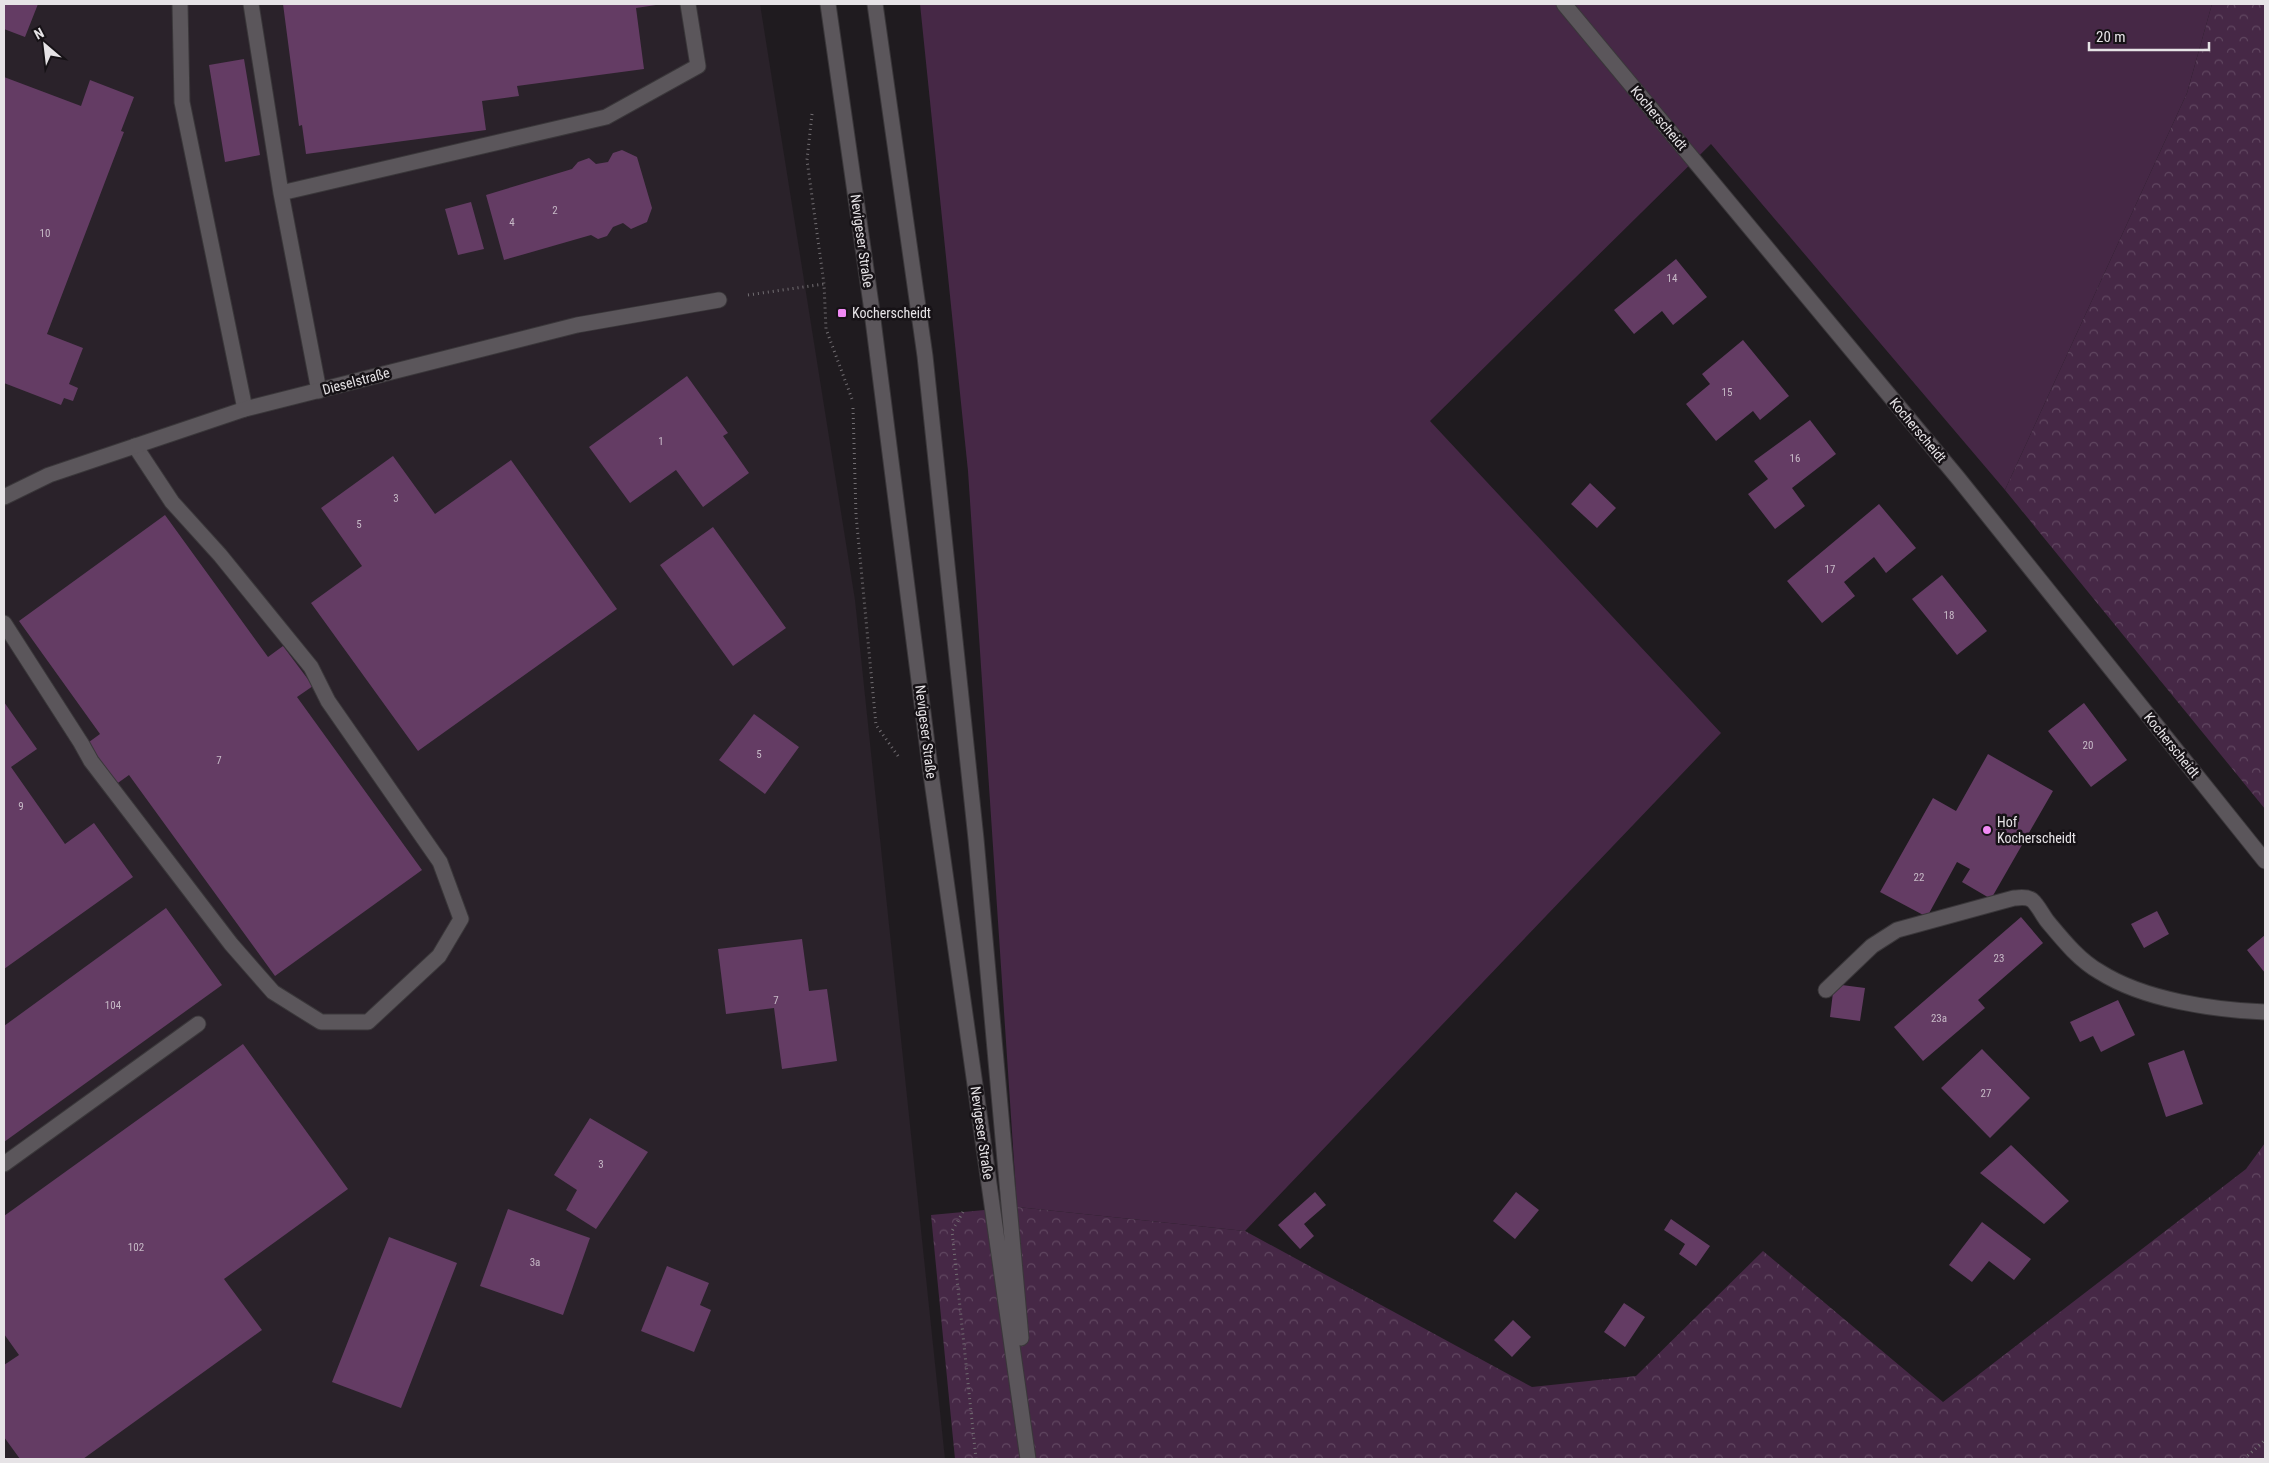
<svg xmlns="http://www.w3.org/2000/svg" width="2269" height="1463" font-family="'Roboto Condensed',sans-serif">
  <defs>
    <pattern id="forest-crowns" width="20" height="18" patternUnits="userSpaceOnUse" patternTransform="scale(1.25)"><rect width="20" height="18" fill="#462846"/><path d="M2 6a3 3 0 1 1 6 0M12 15a3 3 0 1 1 6 0" fill="none" stroke="#614761"/></pattern>
  </defs>
  <rect width="100%" height="100%" fill="#1f1b1f"/>
  <path fill="#2a222a" d="M4 4H760L855 600 945 1459H4Z"/>
  <path fill="#462846" d="M920 4H2212L2187 93 2005 490 1711 144 1430 421 1721 733 1245 1231 1017 1207 968 471Z"/>
  <path fill="url(#forest-crowns)" d="M2212 4H2265V809L2005 490 2187 93Z
    M2265 1143V1459H955L931 1215 1017 1207 1245 1231 1532 1387 1636 1376 1763 1251 1943 1402 2246 1169Z"/>
  <path fill="#643c64" d="M4 4H38L25 37 4 29Z
    M283 4H656V5L636 8 644 69 517 86 519 96 482 101 486 130 306 154 302 125 299 126Z
    M244 59 260 155 225 162 209 65Z
    M4 77 81 106 90 80 134 97 121 131 124 132 47 334 83 348 69 384 78 388 73 401 64 398 61 405 4 383Z
    M622 150 637 157 652 208 647 222 631 229 623 223 613 227 607 236 598 239 591 235 504 260 486 195 572 169 578 162 589 158 596 164 608 162 613 153Z
    M471 202 484 249 458 255 445 209Z
    M1676 259 1707 297 1673 325 1662 311 1634 334 1614 310Z
    M1743 340 1789 396 1760 420 1753 411 1716 441 1686 404 1710 384 1702 374Z
    M687 376 728 433 723 436 749 473 703 507 676 470 630 503 589 447Z
    M1810 420 1836 454 1792 488 1805 506 1775 529 1748 494 1768 479 1754 461Z
    M393 456 435 514 511 460 617 609 418 751 311 603 362 566 321 508Z
    M1590 483 1616 508 1597 528 1571 504Z
    M1879 504 1916 548 1886 573 1874 557 1844 582 1855 596 1822 623 1787 581Z
    M165 515 268 657 283 646 313 686 297 697 422 870 275 976 129 775 115 785 85 745 100 734 19 621Z
    M713 527 786 628 733 666 660 565Z
    M1942 575 1987 631 1957 655 1912 599Z
    M4 702 37 749 11 767 65 844 94 823 133 877 4 969Z
    M2084 703 2127 760 2091 787 2048 731Z
    M754 714 799 747 765 794 719 760Z
    M1988 754 2053 791 1991 899 1962 882 1970 869 1957 862 1927 917 1880 892 1933 798 1956 811Z
    M166 908 222 985 4 1142V1026Z
    M2157 911 2169 934 2144 948 2131 924Z
    M2021 917 2043 943 1978 1000 1985 1008 1923 1061 1894 1027Z
    M2265 935V973L2247 950Z
    M802 939 809 991 827 989 837 1061 782 1069 774 1008 726 1014 718 949Z
    M1834 984 1865 988 1860 1021 1830 1017Z
    M2118 1000 2135 1035 2101 1052 2093 1036 2080 1042 2070 1022Z
    M243 1044 348 1189 224 1279 262 1330 83 1459H20L4 1437V1365L19 1355 4 1334V1216Z
    M1982 1049 2030 1098 1990 1138 1941 1088Z
    M2184 1050 2203 1104 2166 1117 2148 1063Z
    M590 1118 648 1152 596 1229 566 1210 577 1190 554 1175Z
    M2011 1145 2069 1201 2044 1224 1980 1173Z
    M1315 1192 1326 1205 1304 1224 1314 1236 1300 1249 1278 1225Z
    M1516 1192 1539 1210 1515 1239 1493 1221Z
    M508 1209 590 1238 563 1315 480 1286Z
    M1671 1219 1710 1246 1696 1266 1679 1254 1685 1244 1664 1230Z
    M1982 1222 2031 1259 2014 1280 1989 1261 1972 1282 1949 1265Z
    M389 1237 457 1263 401 1408 332 1382Z
    M667 1266 709 1283 700 1305 711 1310 694 1352 641 1331Z
    M1624 1303 1645 1317 1625 1347 1604 1332Z
    M1513 1320 1531 1337 1512 1357 1494 1340Z"/>
  <g fill="none" stroke-linecap="round" stroke-linejoin="round">
    <g stroke="#3a373a" stroke-width="17">
      <path id="service" d="M180 4 182 102 245 409
        M251 4 281 193 319 391
        M281 193 606 117 698 66 688 4
        M4 623 81 743 91 761 231 944 273 992 321 1022H368L439 956 461 919 440 862 328 701 311 667 220 555 172 502 135 446
        M1826 990 1872 946 1897 930 2014 898C2020 898 2026 896 2032 900 2038 905 2043 916 2048 922 2063 940 2079 960 2100 972 2144 1000 2214 1010 2265 1012
        M4 1164 198 1024"/>
    </g>
    <g stroke="#3a373a" stroke-width="17">
      <path id="minor" d="M1564 4 1958 478 2265 861
        M4 497 49 475 245 409 577 325 719 300"/>
    </g>
    <g stroke="#3a373a" stroke-width="17">
      <path id="secondary" d="M828 4 871 304 930 767 1028 1459
        M875 4 925 356 976 839 1021 1338"/>
    </g>
    <path stroke="#726e72" stroke-width="3" stroke-dasharray="1 4" stroke-linecap="butt" d="M812 114 807 160 824 284 826 329 852 399
      M748 295 824 284
      M853 408 856 515 876 725 898 756
      M963 1212 952 1231 976 1459
      M2244 1459 2265 1440"/>
    <use href="#service" stroke="#5b565b" stroke-width="15"/>
    <use href="#minor" stroke="#5b565b" stroke-width="15"/>
    <use href="#secondary" stroke="#5b565b" stroke-width="15"/>
  </g>
  <g fill="#f18af4" stroke="#161216" stroke-width="2">
    <rect x="837" y="308" width="10" height="10" rx="2.5"/>
    <circle cx="1987" cy="830" r="5"/>
  </g>
  <g text-anchor="middle" stroke-width="5" stroke-linejoin="round" paint-order="stroke">
    <g font-size="11" fill="#c6b9c6">
      <text x="555" y="214">2</text>
      <text x="512" y="226">4</text>
      <text x="45" y="237">10</text>
      <text x="1672" y="282">14</text>
      <text x="1727" y="396">15</text>
      <text x="661" y="445">1</text>
      <text x="1795" y="462">16</text>
      <text x="396" y="502">3</text>
      <text x="359" y="528">5</text>
      <text x="1830" y="573">17</text>
      <text x="1949" y="619">18</text>
      <text x="2088" y="749">20</text>
      <text x="759" y="758">5</text>
      <text x="219" y="764">7</text>
      <text x="21" y="810">9</text>
      <text x="1919" y="881">22</text>
      <text x="1999" y="962">23</text>
      <text x="776" y="1004">7</text>
      <text x="113" y="1009">104</text>
      <text x="1939" y="1022">23a</text>
      <text x="1986" y="1097">27</text>
      <text x="601" y="1168">3</text>
      <text x="136" y="1251">102</text>
      <text x="535" y="1266">3a</text>
    </g>
    <g font-size="14" fill="#e6e3e6" stroke="#161216">
      <text transform="translate(1659 118) rotate(50)" y="5">Kocherscheidt</text>
      <text transform="translate(862 241) rotate(82)" y="5">Nevigeser Straße</text>
      <text transform="translate(356 381) rotate(-15)" y="5">Dieselstraße</text>
      <text transform="translate(1918 430) rotate(50)" y="5">Kocherscheidt</text>
      <text transform="translate(926 732) rotate(83)" y="5">Nevigeser Straße</text>
      <text transform="translate(2172 745) rotate(51)" y="5">Kocherscheidt</text>
      <text transform="translate(982 1133) rotate(82)" y="5">Nevigeser Straße</text>
    </g>
    <g font-size="14" fill="#e6e3e6" stroke="#161216" text-anchor="start">
      <text x="852" y="318">Kocherscheidt</text>
      <text x="1997" y="827">Hof<tspan x="1997" dy="16">Kocherscheidt</tspan></text>
    </g>
  </g>
  <rect width="2269" height="1463" fill="none" stroke="#e6e3e6" stroke-width="10"/>
  <g transform="translate(45 45) rotate(332)" stroke="#161216" stroke-width="4" paint-order="stroke">
  <path d="M0-4L9 19L0 12L-9 19Z" fill="#e6e3e6"/>
  <text y="-8" font-size="14" font-weight="bold" text-anchor="middle" fill="#e6e3e6">N</text>
  </g>
  <path d="M2089 42v8h120v-8" fill="none" stroke="#e6e3e6" stroke-width="2.5"/>
  <text x="2096" y="42" font-size="15" fill="#e6e3e6" stroke="#161216" stroke-width="4" paint-order="stroke">20 m</text>
</svg>
